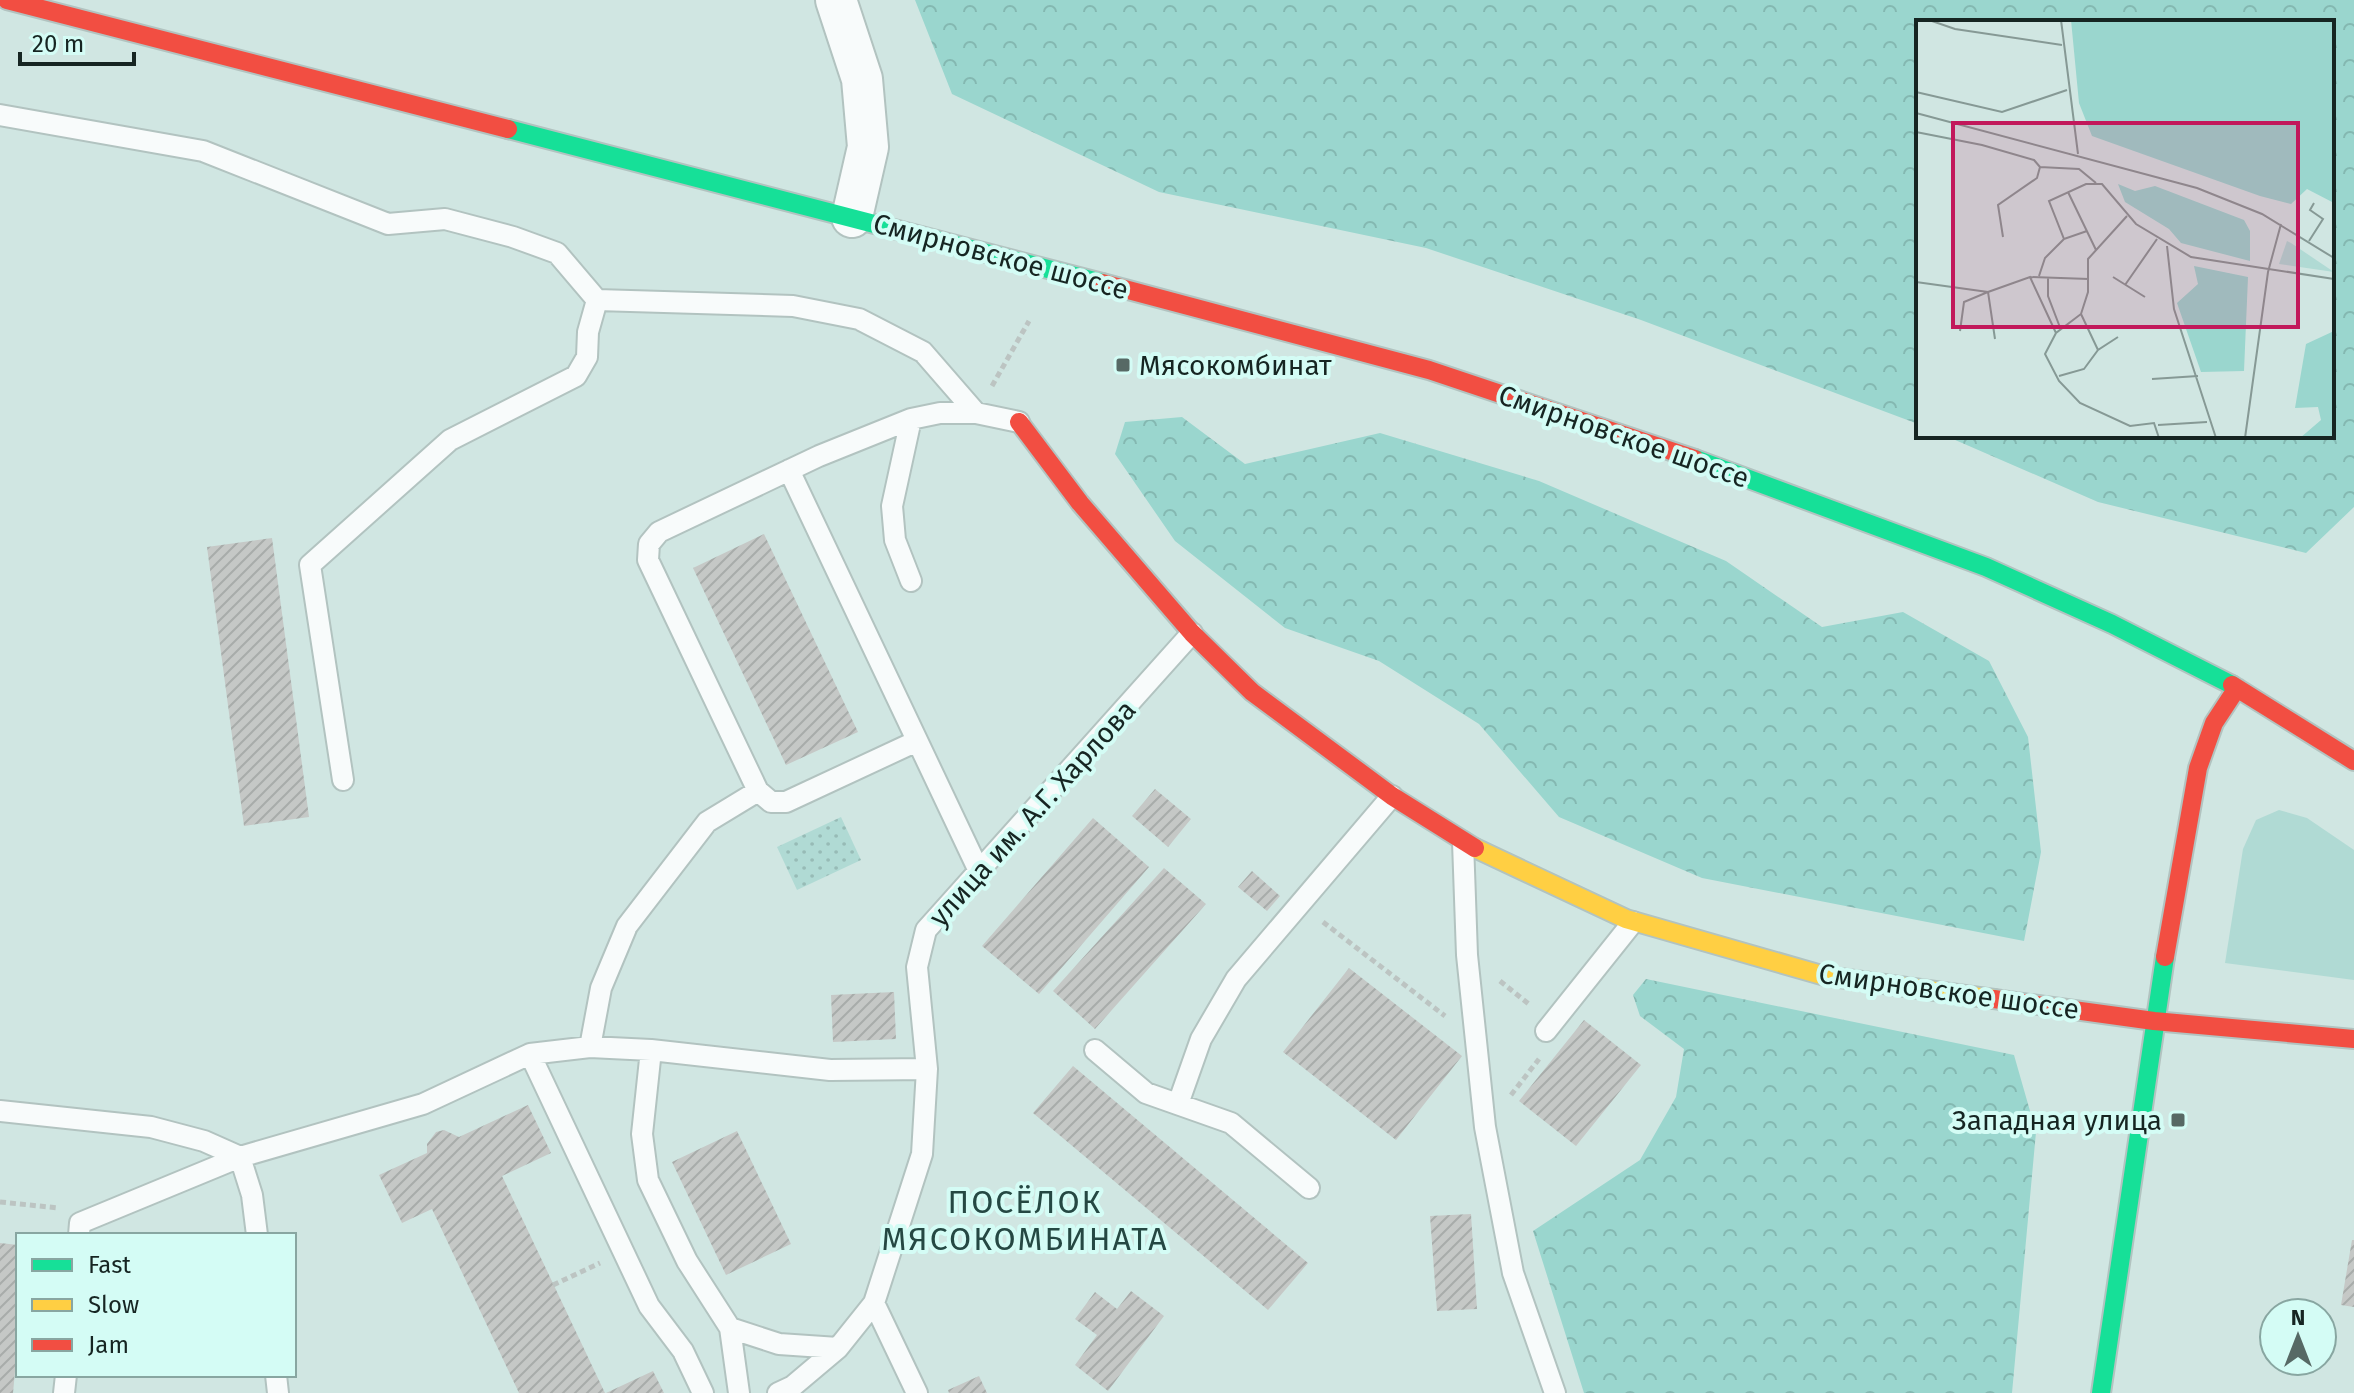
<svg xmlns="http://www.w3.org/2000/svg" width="2354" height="1393" font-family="'Fira Sans',sans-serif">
  <defs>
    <pattern id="forest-crowns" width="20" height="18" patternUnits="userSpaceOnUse" patternTransform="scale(2)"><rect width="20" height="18" fill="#9ad6ce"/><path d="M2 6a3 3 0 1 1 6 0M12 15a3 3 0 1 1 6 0" fill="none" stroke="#84b8b1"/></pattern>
    <pattern id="park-dots" width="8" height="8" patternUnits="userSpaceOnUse" patternTransform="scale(2)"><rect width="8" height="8" fill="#b0dad4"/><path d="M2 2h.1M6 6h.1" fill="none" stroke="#97bbb6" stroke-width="1.8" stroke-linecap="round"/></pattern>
    <pattern id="building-hatch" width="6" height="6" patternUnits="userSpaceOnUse" patternTransform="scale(2)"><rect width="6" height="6" fill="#c5c8c6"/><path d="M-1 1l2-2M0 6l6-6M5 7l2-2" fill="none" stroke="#a8acaa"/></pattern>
  </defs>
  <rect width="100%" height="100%" fill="#d0e6e2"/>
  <path fill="#b0dad4" d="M2279 810 2307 818 2354 850V980L2225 963 2243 849 2256 820Z"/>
  <path fill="url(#forest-crowns)" d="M915 0H2354V507L2306 553 2098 502 1946 436H2332V22H1918V424L1641 320 1426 248 1159 192 952 94Z
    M1182 417 1245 464 1380 433 1539 481 1726 561 1822 627 1903 612 1989 661 2028 737 2041 852 2024 941 1702 878 1559 817 1479 724 1379 661 1285 628 1175 541 1115 454 1125 422Z
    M1646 979 2014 1055 2036 1132 2012 1393H1584L1533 1231 1640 1160 1676 1097 1684 1049 1640 1016 1633 995Z"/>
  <path fill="url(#park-dots)" d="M841 817 861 860 797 890 777 847Z"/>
  <path fill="url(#building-hatch)" d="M764 534 858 732 786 765 693 568Z
    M272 538 309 817 244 826 207 547Z
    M1155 789 1191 819 1168 847 1132 816Z
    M1093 818 1149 867 1039 994 982 946Z
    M1164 868 1206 904 1095 1029 1053 991Z
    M1252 871 1280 896 1267 911 1238 887Z
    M1349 968 1462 1056 1396 1140 1283 1052Z
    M894 992 896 1039 833 1042 831 995Z
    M1584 1020 1641 1065 1576 1146 1519 1101Z
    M1073 1066 1308 1263 1268 1310 1033 1113Z
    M528 1105 551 1153 502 1176 605 1393H519L432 1209 402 1223 379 1175 427 1153V1144L436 1132 444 1130 459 1137Z
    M737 1131 791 1244 726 1275 672 1162Z
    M1471 1214 1477 1309 1437 1311 1430 1216Z
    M2352 1240H2354V1307L2341 1305Z
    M0 1243 18 1245V1339L13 1393H0Z
    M1131 1291 1164 1316 1108 1391 1075 1365 1097 1335 1075 1319 1095 1292 1117 1309Z
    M653 1371 664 1393H606Z
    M979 1376 987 1393H949L948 1390Z"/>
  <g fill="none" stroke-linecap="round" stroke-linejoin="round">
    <g stroke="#b2c3c0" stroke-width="24">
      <path id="lane" d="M0 115 203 151 388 224 445 219 513 237 557 253 597 300
        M911 419 892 506 895 540 911 581
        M789 470 979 871
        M917 741 786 802H771L758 791 648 560 649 544 659 532 819 456 911 419 940 413H976L1019 422
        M343 780 310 565 450 440 576 376 587 357 588 332 597 300 793 306 859 319 923 352 976 413
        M1463 842 1467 955 1485 1127 1513 1273 1555 1393
        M1546 1031 1633 922
        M590 1047 601 988 627 926 707 822 758 791
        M651 1050 642 1134 648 1180 687 1261 730 1328 739 1393
        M1095 1050 1146 1093 1231 1123 1309 1188
        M530 1054 590 1047 651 1050 830 1070 927 1069
        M1178 1104 1201 1039 1236 979 1392 796
        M0 1111 151 1127 204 1141 240 1157 80 1223 79 1235
        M257 1235 252 1195 240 1157 423 1104 530 1054 649 1306 683 1351 703 1393
        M874 1303 917 1393
        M730 1328 779 1344 838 1348
        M276 1375 278 1393
        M64 1393 66 1375
        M778 1393 793 1386 838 1348 874 1303 922 1154 927 1069 917 967 926 930 1192 633"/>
    </g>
    <g stroke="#b2c3c0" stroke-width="44">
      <path id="street" d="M836 0 862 79 868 147 852 217"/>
    </g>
    <g stroke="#b2c3c0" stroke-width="22">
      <path id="fast" d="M508 129 1102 283
        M1695 459 1986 567 2112 624 2232 685
        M2101 1393 2165 957"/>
    </g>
    <g stroke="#b2c3c0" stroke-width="22">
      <path id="slow" d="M1475 848 1626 919 1825 976 1994 999"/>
    </g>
    <g stroke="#b2c3c0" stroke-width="22">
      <path id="jam" d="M7 0 508 129
        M1102 283 1429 370 1695 459
        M1019 422 1080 503 1192 633 1252 692 1392 796 1475 848
        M2232 685 2354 761
        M2165 957 2198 768 2214 723 2237 688
        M1994 999 2154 1021 2354 1039"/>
    </g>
    <path stroke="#bcc4c2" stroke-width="5" stroke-dasharray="6 4" stroke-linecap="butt" d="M992 386 1029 321
      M1323 922 1445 1016
      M1500 981 1530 1005
      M1511 1095 1539 1059
      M0 1202 59 1208
      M553 1285 600 1263"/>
    <use href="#lane" stroke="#f8fbfb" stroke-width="20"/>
    <use href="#street" stroke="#f8fbfb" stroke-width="40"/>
    <use href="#fast" stroke="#16e098" stroke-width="18"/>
    <use href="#slow" stroke="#ffcf43" stroke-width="18"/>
    <use href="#jam" stroke="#f24e42" stroke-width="18"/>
  </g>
  <g fill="#576965" stroke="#d4fcf5" stroke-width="3">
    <rect x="1115" y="357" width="16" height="16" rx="4"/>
    <rect x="2170" y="1112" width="16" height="16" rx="4"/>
  </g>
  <g text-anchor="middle" stroke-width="8" stroke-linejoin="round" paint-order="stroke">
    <g font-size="28" fill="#162522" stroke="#d4fcf5">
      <text transform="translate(1001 256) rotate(15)" y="10">Смирновское шоссе</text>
      <text transform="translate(1624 436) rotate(19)" y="10">Смирновское шоссе</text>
      <text transform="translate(1032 813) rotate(-48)" y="10">улица им. А.Г. Харлова</text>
      <text transform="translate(1949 991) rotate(8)" y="10">Смирновское шоссе</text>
    </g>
    <g font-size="28" fill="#162522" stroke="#d4fcf5" text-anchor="start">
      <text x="1139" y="375">Мясокомбинат</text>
      <text x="2162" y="1130" text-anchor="end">Западная улица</text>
    </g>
    <g font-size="32" letter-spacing="2" fill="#254843" stroke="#d4fcf5">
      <text x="1025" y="1213">ПОСЁЛОК<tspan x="1025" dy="37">МЯСОКОМБИНАТА</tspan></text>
    </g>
  </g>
  <g transform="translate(1916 20)">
    <rect width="418" height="418" fill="#d0e6e2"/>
    <path d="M371 221 375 223 418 252 363 244Z" fill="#b0dad4"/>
    <path d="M155 0H418V183L391 169 375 184 344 176 176 116 163 83ZM202 164 219 171 239 166 328 200 334 211V241L265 223 253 209 209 182ZM278 246 332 257 328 351 285 352 261 283 282 264ZM418 311V418H384L405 400 402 387 379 388 390 324Z" fill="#9ad6ce"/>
    <path fill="none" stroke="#869995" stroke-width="2" d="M13 0 39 9 146 25M145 0 162 134M0 72 86 92 151 70M0 93 281 168 346 194 418 238M0 112 66 125 118 140 124 147M152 172 180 230M211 196 172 239V272L165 294 140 313 129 334 143 361 164 383 214 406 238 403 243 418M171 211 148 219 133 181 170 164H186L220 204 275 237 418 259M87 217 82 185 121 158 124 147 163 149 180 163M393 221 407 199 394 190 398 183M251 226 258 289 300 418M123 256 129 238 148 219M114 257 173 259M132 257V276L145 310M197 257 229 277M0 262 72 272 48 282 44 311M209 265 241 219M165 294 182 330M79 319 72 272 114 257 140 313M143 356 168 349 182 330 202 317M236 359 282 356M242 405 291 402M329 418 352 252 365 204"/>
    <path fill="#c2185b" fill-opacity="0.15" stroke="#c2185b" stroke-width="4" d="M37 103H382V307H37Z"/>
    <rect width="418" height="418" fill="none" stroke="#162522" stroke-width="4"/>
  </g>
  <rect x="16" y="1233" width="280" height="144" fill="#d4fcf5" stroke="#88a6a1" stroke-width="2"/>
  <rect x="32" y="1259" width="40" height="12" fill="#16e098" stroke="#88a6a1" stroke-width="2"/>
  <text x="88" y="1273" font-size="24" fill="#162522">Fast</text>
  <rect x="32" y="1299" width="40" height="12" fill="#ffcf43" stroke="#88a6a1" stroke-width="2"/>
  <text x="88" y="1313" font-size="24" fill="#162522">Slow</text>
  <rect x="32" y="1339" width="40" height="12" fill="#f24e42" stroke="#88a6a1" stroke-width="2"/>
  <text x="88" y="1353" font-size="24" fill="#162522">Jam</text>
  <g transform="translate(2298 1337)"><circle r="38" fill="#d4fcf5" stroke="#88a6a1" stroke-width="2"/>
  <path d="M0-6L14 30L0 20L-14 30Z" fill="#576965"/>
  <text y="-12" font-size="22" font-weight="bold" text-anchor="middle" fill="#162522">N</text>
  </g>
  <path d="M20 52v12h114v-12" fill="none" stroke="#162522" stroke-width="4"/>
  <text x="32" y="52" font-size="24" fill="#162522" stroke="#d4fcf5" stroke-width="6" paint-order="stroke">20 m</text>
</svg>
